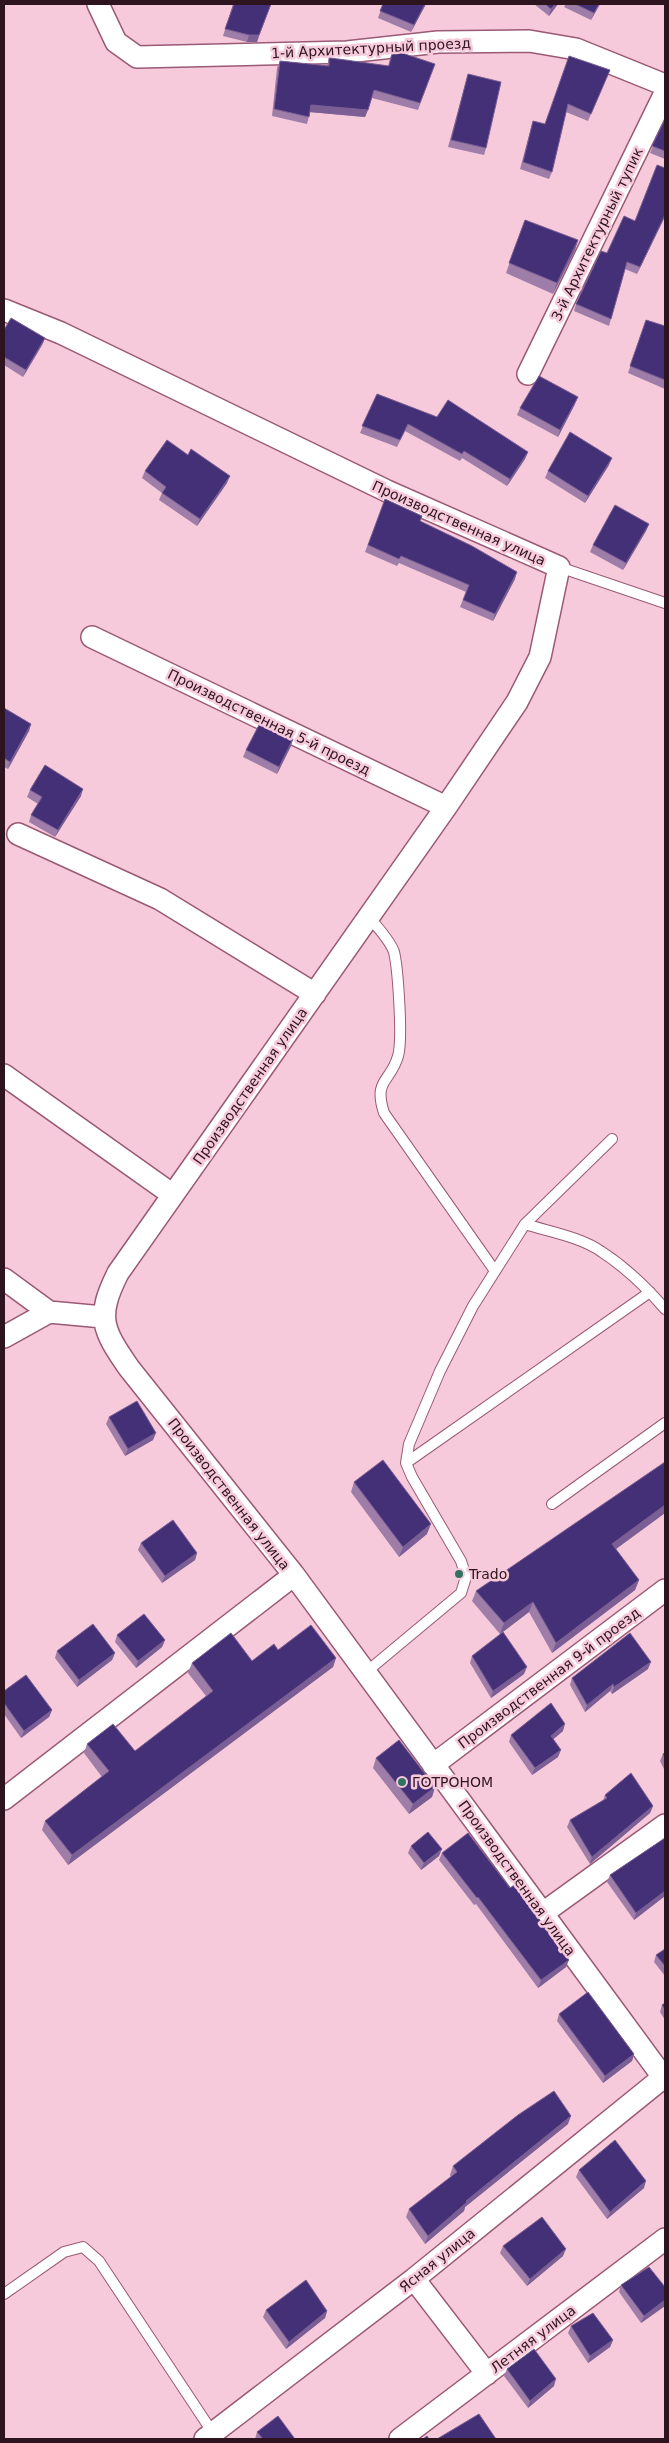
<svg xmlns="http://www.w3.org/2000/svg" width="669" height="2443" font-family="'DejaVu Sans',sans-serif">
  <rect width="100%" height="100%" fill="#f7cadb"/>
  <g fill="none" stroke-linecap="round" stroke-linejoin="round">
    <g stroke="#9a5975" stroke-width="12">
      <path id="lane" d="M559 567 665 603
        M369 917C377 927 390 940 394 952 398 969 403 1040 398 1056 391 1082 373 1079 384 1113L495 1271
        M525 1224C550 1232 581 1237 602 1252 625 1267 647 1288 665 1309
        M406 1463 650 1292
        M552 1504 665 1423
        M365 1673 461 1593 466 1577 461 1561 412 1477 406 1463 409 1444 440 1371 473 1306 525 1224 612 1139
        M4 2294 64 2252 83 2247 99 2261 213 2433"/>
    </g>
    <g stroke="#9a5975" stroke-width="24">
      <path id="street" d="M98 4 116 42 137 57 347 52 438 42 529 41 576 49 665 85
        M4 310 61 333 387 491 559 567 540 657 517 702 446 807 118 1273C96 1317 102 1329 129 1368L294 1575 663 2077
        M528 374 665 93
        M92 637 446 807
        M18 834 160 899 315 994
        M4 1075 173 1195
        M4 1279 49 1312
        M4 1337 49 1312 103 1317
        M433 1765 665 1590
        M4 1799 294 1575
        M543 1913 665 1825
        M414 2279 487 2374
        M205 2439 414 2279 665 2076
        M400 2439 665 2239"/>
    </g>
    <use href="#lane" stroke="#fff" stroke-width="10"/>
    <use href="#street" stroke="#fff" stroke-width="21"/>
  </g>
  <path fill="#9e7da8" d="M233 4H271L257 42H247L223 36Z
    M383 4H426L411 32 378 18Z
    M534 4H558L549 16Z
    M566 4H600L591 20 564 7Z
    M392 53 435 64 418 110 372 98 365 117 310 112 307 124 272 116 277 68 280 61 327 66 329 58 388 66Z
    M610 70 588 121 566 112 552 172 549 179 520 169 531 128 533 121 545 124Z
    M468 74 486 148 484 155 448 147Z
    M665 119V159L650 153Z
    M665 168V217L637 274 625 269 609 326 574 311 576 304 607 253 635 221Z
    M525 220 578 240 575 250 553 294 506 273Z
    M646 320 665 326V389L628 373Z
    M4 330 45 338 42 345 23 377 4 365Z
    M377 394 528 452 525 459 507 486 462 458 460 461 405 431 397 447 360 433Z
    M575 404 558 437 517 415 520 408Z
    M609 465 585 503 545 478 548 471Z
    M145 471 227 483 197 526 159 500 162 493 142 478Z
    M385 499 422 516 420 521 515 579 493 621 460 607 466 592 399 563 397 566 365 552Z
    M649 524 646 531 623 570 590 552 593 545Z
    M4 708 31 724 29 731 8 769 4 767Z
    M291 746 277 774 243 757 246 750Z
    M30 790 81 796 55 837 29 822 31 815 38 804 27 797Z
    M109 1417 153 1440 125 1456 106 1424Z
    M665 1462V1513L616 1549 639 1580 635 1590 552 1653 529 1612 500 1634 472 1601 476 1591Z
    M354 1482 427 1534 399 1557 351 1492Z
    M141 1543 197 1553 195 1560 162 1583 138 1550Z
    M117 1635 165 1640 162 1647 136 1668 115 1642Z
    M278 1650 336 1658 333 1667 68 1865 42 1830 45 1821 102 1777 84 1753 87 1744 135 1751 206 1696 188 1673 192 1663 252 1661Z
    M57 1651 115 1653 112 1660 77 1687 55 1658Z
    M472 1656 524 1674 491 1698 470 1663Z
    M648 1669 612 1694 610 1691 585 1712 570 1685 572 1678Z
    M4 1691 52 1710 49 1717 21 1738 4 1714Z
    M563 1731 553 1739 558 1757 532 1775 509 1742 511 1735Z
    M665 1752V1771L660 1761 663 1754Z
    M376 1758 435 1787 432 1797 409 1814 373 1768Z
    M605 1795 653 1806 650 1813 590 1864 567 1827 570 1820 603 1801Z
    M665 1838V1896L634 1920 607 1882 610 1875Z
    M411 1846 439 1856 421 1870 408 1853Z
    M442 1853 510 1888 566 1967 538 1988 476 1904 474 1905 439 1860Z
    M665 1949V1976L654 1962 656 1955Z
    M665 2003V2020L660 2012 662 2005Z
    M559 2014 634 2054 632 2061 603 2083 557 2021Z
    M568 2124 465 2207 464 2211 425 2244 406 2217 409 2209 451 2177 450 2175 453 2166Z
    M579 2170 644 2188 607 2219 576 2177Z
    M503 2246 563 2256 527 2286 500 2253Z
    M621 2285 665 2287V2306L641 2323 619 2292Z
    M266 2310 327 2311 325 2318 286 2349 263 2317Z
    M571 2326 613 2340 610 2347 588 2363 568 2333Z
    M507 2369 554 2386 528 2408 504 2376Z
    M257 2432 295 2439H255Z"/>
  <path fill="#7a5e94" d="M425 4H426L411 32 414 25Z
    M555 4H558L549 16 551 9Z
    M599 4H600L591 20 594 13Z
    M249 35H259L257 42H247Z
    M311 105 368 110 365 117 309 112Z
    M665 215V216L637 274 640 267Z
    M578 240 575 250 553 294 557 283Z
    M45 338 42 345 23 377 26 370Z
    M578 397 575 404 558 437 560 430Z
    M528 452 525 459 507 486 510 479Z
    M612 458 609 465 585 503 588 496Z
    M230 476 227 483 197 526 200 519Z
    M649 524 646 531 623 570 626 563Z
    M517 572 515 579 493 621 495 614Z
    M31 724 29 731 8 769 10 762Z
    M293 739 291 746 277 774 279 767Z
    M83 789 81 796 55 837 58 830Z
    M156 1433 153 1440 125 1456 128 1449Z
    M665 1505V1513L609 1554 612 1544Z
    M431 1524 427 1534 399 1557 403 1547Z
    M197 1553 195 1560 162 1583 165 1576Z
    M639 1580 635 1590 552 1653 556 1643Z
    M533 1602 529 1612 500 1634 504 1623Z
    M165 1640 162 1647 136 1668 138 1661Z
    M115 1653 112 1660 77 1687 79 1680Z
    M336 1658 333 1667 68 1865 72 1855Z
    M651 1662 648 1669 612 1694 614 1687Z
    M527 1667 524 1674 491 1698 493 1691Z
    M613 1684 610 1691 585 1712 587 1705Z
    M52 1710 49 1717 21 1738 24 1731Z
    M565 1724 563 1731 549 1743 551 1736Z
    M561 1750 558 1757 532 1775 535 1768Z
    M435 1787 432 1797 409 1814 413 1804Z
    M653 1806 650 1813 590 1864 592 1857Z
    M442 1849 439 1856 421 1870 424 1863Z
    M665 1891V1896L634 1920 636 1913Z
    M569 1960 566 1967 538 1988 541 1980Z
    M634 2054 632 2061 603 2083 605 2076Z
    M571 2116 568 2124 465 2207 464 2211 425 2244 428 2236 466 2201Z
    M646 2181 644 2188 607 2219 610 2212Z
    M566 2249 563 2256 527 2286 530 2279Z
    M665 2300V2306L641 2323 644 2316Z
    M327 2311 325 2318 286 2349 289 2342Z
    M613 2340 610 2347 588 2363 590 2356Z
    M556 2379 554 2386 528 2408 530 2401Z"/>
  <path fill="#443076" stroke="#7a5e94" d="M234 4H271L259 35H249L225 29Z
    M383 4H425L414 25 380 11Z
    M545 4H555L551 9Z
    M575 4H599L594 13Z
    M399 52 435 64 420 103 374 90 368 110 311 105 309 117 274 109 280 61 329 66V58H331L389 66 392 53Z
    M569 56 610 70 591 114 568 104 552 172 523 162 533 121 545 124Z
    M468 74 501 82 486 148 451 140Z
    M665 119V151L652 146Z
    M657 165 665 168V215L640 267 627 262 611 319 576 304 601 251 607 253 624 216 635 221Z
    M525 220 578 240 557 283 509 263Z
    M11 318 45 338 26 370 4 357V330Z
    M646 320 665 326V380L630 366Z
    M539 376 578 397 560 430 520 408Z
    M377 394 437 417 448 400 528 452 510 479 464 451 462 454 408 424 400 440 362 426Z
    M570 432 612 458 588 496 548 471Z
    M167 440 188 455 191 449 230 476 200 519 162 493 166 487 145 471Z
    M385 499 422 516 420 521 472 546 517 572 495 614 463 600 469 585 401 556 399 559 368 545Z
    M615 505 649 524 626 563 593 545Z
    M4 708 31 724 10 762 4 758Z
    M260 723 293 739 279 767 246 750Z
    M45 765 83 789 58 830 31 815 42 797 30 790Z
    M137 1401 156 1433 128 1449 109 1417Z
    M383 1460 431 1524 403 1547 354 1482Z
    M665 1462V1505L612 1544 639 1580 556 1643 533 1602 504 1623 476 1591Z
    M173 1520 197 1553 165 1576 141 1543Z
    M144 1614 165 1640 138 1661 117 1635Z
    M93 1624 115 1653 79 1680 57 1651Z
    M311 1625 336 1658 72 1855 45 1821 109 1771 87 1744 113 1724 135 1751 213 1691 192 1663 231 1633 252 1661 274 1644 278 1650Z
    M503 1632 527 1667 493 1691 472 1656Z
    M630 1633 651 1662 614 1687 613 1684 587 1705 572 1678Z
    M26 1675 52 1710 24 1731 4 1703V1691Z
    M551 1703 565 1724 551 1736 561 1750 535 1768 511 1735Z
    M399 1740 435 1787 413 1804 376 1758Z
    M665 1752V1759L663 1754Z
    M631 1773 653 1806 592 1857 570 1820 607 1798 605 1795Z
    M428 1832 442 1849 424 1863 411 1846Z
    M468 1833 510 1888 514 1885 569 1960 541 1980 478 1897 477 1898 442 1853Z
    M665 1838V1891L636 1913 610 1875Z
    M665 1949V1966L656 1955Z
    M588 1992 634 2054 605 2076 559 2014Z
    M665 2003V2009L662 2005Z
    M554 2091 571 2116 466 2201 467 2202 428 2236 409 2209 457 2172 453 2166 518 2115Z
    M615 2140 646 2181 610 2212 579 2170Z
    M542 2217 566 2249 530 2279 503 2246Z
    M649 2267 665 2287V2300L644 2316 621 2285Z
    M306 2280 327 2311 289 2342 266 2310Z
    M593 2313 613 2340 590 2356 571 2326Z
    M534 2349 556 2379 530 2401 507 2369Z
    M479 2414 496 2439H437Z
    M278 2416 295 2439H263L257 2432Z
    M427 2436 429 2439H423Z"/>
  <g fill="#317261" stroke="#f7cadb" stroke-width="2">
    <circle cx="459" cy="1574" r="5"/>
    <circle cx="402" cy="1782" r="5"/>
  </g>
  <g text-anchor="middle" stroke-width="5" stroke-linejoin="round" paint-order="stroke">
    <g font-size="14" fill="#2e141f" stroke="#f7cadb">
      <text transform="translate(371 48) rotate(-3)" y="5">1-й Архитектурный проезд</text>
      <text transform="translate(597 234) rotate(-64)" y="5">3-й Архитектурный тупик</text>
      <text transform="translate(459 523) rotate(24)" y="5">Производственная улица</text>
      <text transform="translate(269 722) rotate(26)" y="5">Производственная 5-й проезд</text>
      <text transform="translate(250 1086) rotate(-55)" y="5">Производственная улица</text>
      <text transform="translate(229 1494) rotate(52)" y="5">Производственная улица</text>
      <text transform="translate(549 1678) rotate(-37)" y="5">Производственная 9-й проезд</text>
      <text transform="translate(517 1878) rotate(54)" y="5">Производственная улица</text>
      <text transform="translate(437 2260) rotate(-39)" y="5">Ясная улица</text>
      <text transform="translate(533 2339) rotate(-37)" y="5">Летняя улица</text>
    </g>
    <g font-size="14" fill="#2e141f" stroke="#f7cadb" text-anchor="start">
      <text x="469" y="1579">Trado</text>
      <text x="412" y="1787">ГОТРОНОМ</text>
    </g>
  </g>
  <rect width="669" height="2443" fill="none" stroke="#2e141f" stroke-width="10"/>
</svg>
